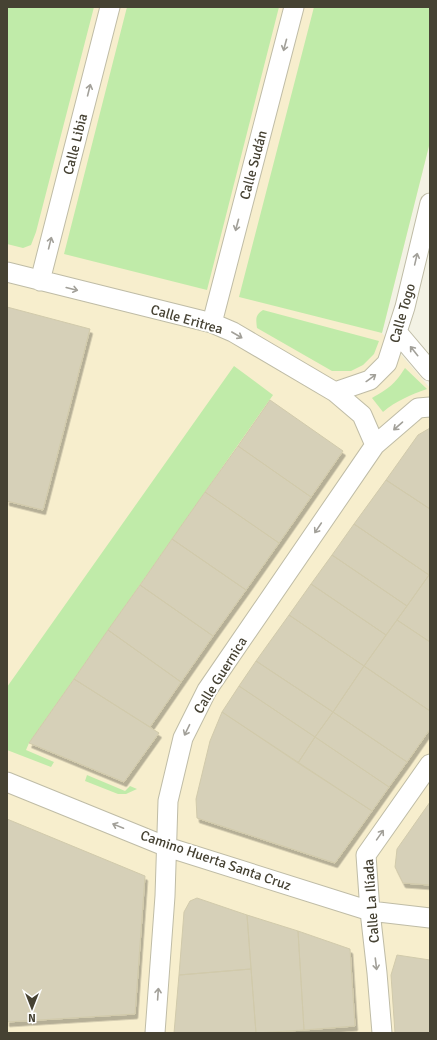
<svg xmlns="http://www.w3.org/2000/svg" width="437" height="1040" font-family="Signika,sans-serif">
  <defs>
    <filter id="shadow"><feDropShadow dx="2.5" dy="4.5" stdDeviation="0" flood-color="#0004"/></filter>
  </defs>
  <rect width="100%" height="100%" fill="#f3f2e4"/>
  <path fill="#f7eecd" d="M7 7H430V142L382 333 430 388V1033H7Z"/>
  <path fill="#c0eba9" d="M7 7H94L36 232 31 245 23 248 7 244Z
    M127 7H279L207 290 64 254Z
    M314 7H430V142L382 333 239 297Z
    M263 310 379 341 374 354 363 365 351 371H332L257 328C256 319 255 315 263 310Z
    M234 366 273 395 29 743 26 750 54 762 51 767 7 750V687Z
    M405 368 427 389C410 395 396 401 383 412L372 398C388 389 395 384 405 368Z
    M87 775 125 791 130 786 137 789 126 794H118L85 781Z"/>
  <path fill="#d6d0b8" stroke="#d1caab" filter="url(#shadow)" d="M7 307 90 329 43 510 7 501Z
    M270 400 343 451 311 497 238 446Z
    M430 428V509L386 480 418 435Z
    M238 446 311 497 279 543 205 492Z
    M386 480 430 509 429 575 354 524Z
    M205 492 279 543 246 590 172 539Z
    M354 524 429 575 407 606 332 555Z
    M172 539 246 590 213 636 140 585Z
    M332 555 407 606 386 635 311 584Z
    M429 575 430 576V642L397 620Z
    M311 584 386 635 364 666 289 615Z
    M140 585 213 636 181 682 108 630Z
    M289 615 364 666 333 712 256 661Z
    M397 620 430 642V711L364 666Z
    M108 630 181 682 150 727 74 679Z
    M256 661 333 712 315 737 239 686Z
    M364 666 430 711V729L407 762 333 712Z
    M74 679 159 733 124 782 29 743Z
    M239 686 315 737 298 763 222 712Z
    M222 712 372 811 335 863 197 818 196 799 210 741Z
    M333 712 407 762 389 787 315 737Z
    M315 737 389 787 372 811 298 763Z
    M430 802V885L403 883 395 867 397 849Z
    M7 819 145 876 135 1014 7 1022Z
    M197 898 247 915 251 969 179 975 184 912 190 901Z
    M247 915 298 931 304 1030 256 1033Z
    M298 931 350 949 355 1026 304 1030Z
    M397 955 430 960V1033H395L391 975Z
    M251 969 256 1033H174L179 975Z"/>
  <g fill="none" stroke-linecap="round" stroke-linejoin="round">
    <g stroke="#bfbca6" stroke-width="21">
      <path id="street" d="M7 272 212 323 233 332 335 392 362 415 375 445
        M40 281 110 7
        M212 323 294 7
        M397 332 430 371
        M335 392 370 380 387 363 405 307 430 203
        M7 782 167 847 370 911 430 918
        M155 1033 165 896 168 801 183 738 207 690 375 445 418 408 430 407
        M382 1033 377 973 370 911 366 855 430 764"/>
    </g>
    <use href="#street" stroke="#fff" stroke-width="19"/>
  </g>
  <defs><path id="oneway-shaft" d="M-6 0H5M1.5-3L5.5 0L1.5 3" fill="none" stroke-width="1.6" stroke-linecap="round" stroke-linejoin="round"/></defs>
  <g stroke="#a2a099">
    <use href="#oneway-shaft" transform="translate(285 45) rotate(105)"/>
    <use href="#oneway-shaft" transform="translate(89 90) rotate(-76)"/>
    <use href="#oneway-shaft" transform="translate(237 225) rotate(105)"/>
    <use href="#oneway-shaft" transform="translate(50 243) rotate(-76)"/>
    <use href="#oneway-shaft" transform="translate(416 259) rotate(-77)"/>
    <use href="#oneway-shaft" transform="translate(72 289) rotate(14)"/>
    <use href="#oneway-shaft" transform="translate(237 335) rotate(30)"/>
    <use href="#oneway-shaft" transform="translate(414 351) rotate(-129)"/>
    <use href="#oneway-shaft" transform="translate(371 378) rotate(-36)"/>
    <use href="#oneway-shaft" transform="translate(398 426) rotate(139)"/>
    <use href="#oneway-shaft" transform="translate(318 528) rotate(124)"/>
    <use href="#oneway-shaft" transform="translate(187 730) rotate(116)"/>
    <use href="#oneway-shaft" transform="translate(118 826) rotate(-158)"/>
    <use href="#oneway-shaft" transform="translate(380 835) rotate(-55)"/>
    <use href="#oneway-shaft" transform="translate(376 964) rotate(83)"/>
    <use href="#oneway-shaft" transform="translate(158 994) rotate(-86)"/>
  </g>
  <g text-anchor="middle" stroke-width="4" stroke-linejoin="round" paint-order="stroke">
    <g font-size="14" fill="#464233" stroke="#fff">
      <text transform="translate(75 144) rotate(-76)" y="5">Calle Libia</text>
      <text transform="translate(253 165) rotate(-75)" y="5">Calle Sudán</text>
      <text transform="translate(402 313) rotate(-74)" y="5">Calle Togo</text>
      <text transform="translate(187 319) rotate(16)" y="5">Calle Eritrea</text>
      <text transform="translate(220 675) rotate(-58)" y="5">Calle Guernica</text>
      <text transform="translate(216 860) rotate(19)" y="5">Camino Huerta Santa Cruz</text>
      <text transform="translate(371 901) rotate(-94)" y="5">Calle La Ilíada</text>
    </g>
  </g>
  <rect width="437" height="1040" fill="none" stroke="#464233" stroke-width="16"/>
  <g transform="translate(32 1008) rotate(180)" stroke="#ffffff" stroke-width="3" paint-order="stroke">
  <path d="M0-3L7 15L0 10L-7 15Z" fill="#464233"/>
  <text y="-6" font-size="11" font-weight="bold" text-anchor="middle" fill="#464233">N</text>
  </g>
</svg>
